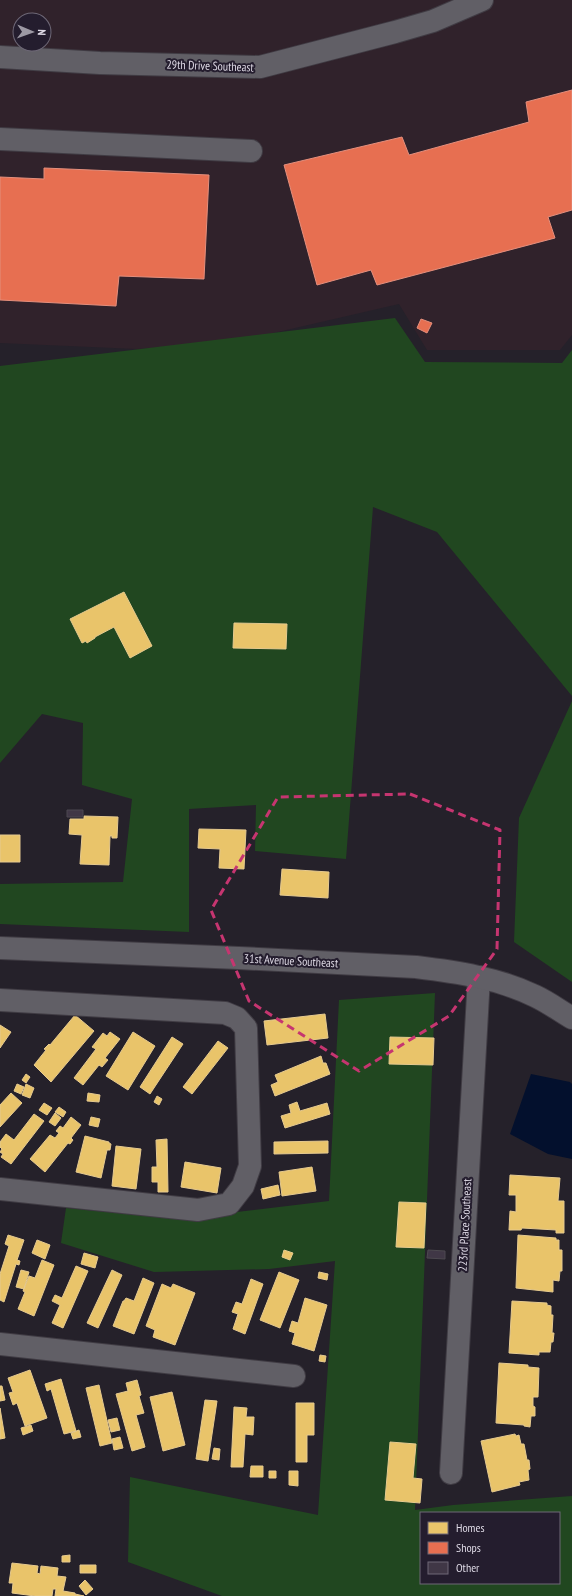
<svg xmlns="http://www.w3.org/2000/svg" width="572" height="1596" font-family="'PT Sans Narrow',sans-serif">
  <rect width="100%" height="100%" fill="#25212a"/>
  <path fill="#30222b" fill-rule="evenodd" d="M0 0H572V335L560 350H427L399 304 230 343 137 349 0 343ZM20 20H44V44H20Z"/>
  <path fill="#214720" fill-rule="evenodd" d="M395 318 425 362 562 363 572 350V696L437 532 373 507 346 859 255 851 256 805 189 809V932L0 924V884L123 882 132 799 82 785 83 723 42 714 0 763V366Z
    M572 701V982L514 942 519 818Z
    M435 993 415 1510 453 1505 572 1496V1596H222L128 1562 130 1477 318 1515 335 1261 269 1269 154 1272 61 1243 66 1208 177 1219 329 1201 339 1000ZM421 1513H559V1583H421Z"/>
  <path fill="#03102d" d="M531 1074 570 1082 572 1084V1159L548 1154 510 1134Z"/>
  <path fill="#e9c46a" stroke="#e6ca8f" d="M124 592 152 646 130 658 114 627 95 637V638L87 643 86 641 82 643 70 619Z
    M234 623 287 624 286 649 233 648Z
    M84 816 118 817 117 838H112V836H110L109 865 80 864 82 835 69 834 70 819H84Z
    M199 829 246 830 244 869 219 868 220 849 198 848Z
    M0 835H20V862H0Z
    M282 869 329 872 328 898 280 895Z
    M325 1014 328 1038 267 1045 264 1021Z
    M75 1015 94 1031 51 1082 34 1065 46 1050 44 1049 49 1044 50 1045Z
    M0 1025 11 1032 0 1048Z
    M110 1032 120 1039 105 1058 108 1060 102 1067 99 1065 83 1085 74 1078 96 1049 92 1047 103 1033 107 1036Z
    M133 1032 155 1046 128 1090 106 1076Z
    M172 1037 183 1044 150 1094 140 1087Z
    M390 1037 434 1038 433 1065 389 1064Z
    M218 1041 228 1048 192 1094 183 1087Z
    M321 1056 323 1063H326L330 1074 275 1096 271 1085 278 1082 275 1075Z
    M26 1074 30 1077 26 1083 22 1080Z
    M17 1084 24 1087 21 1094 14 1091Z
    M26 1084 34 1088 30 1098 22 1095Z
    M11 1093 22 1103 0 1127V1105Z
    M88 1093 100 1095 99 1102 87 1101Z
    M157 1096 162 1099 159 1105 154 1102Z
    M297 1102 300 1111 327 1103 330 1114 285 1128 281 1116 291 1113 289 1105Z
    M44 1103 52 1108 47 1115 39 1110Z
    M59 1107 66 1112 63 1117 55 1112Z
    M55 1113 61 1118 55 1126 49 1122Z
    M34 1114 44 1121 11 1164 1 1157 3 1154 0 1152 2 1149 0 1147V1142L6 1134 14 1140Z
    M71 1117 81 1125 71 1138 73 1140 70 1144 68 1143 45 1172 30 1159 50 1135 55 1138 59 1133 56 1131 60 1126 63 1128Z
    M91 1117 100 1119 98 1127 89 1125Z
    M85 1136 109 1142V1143L111 1144 110 1150H107L101 1178 76 1172Z
    M167 1139 168 1192H158V1182H152V1167H157L156 1140Z
    M328 1141V1153L274 1154V1142Z
    M116 1146 141 1149 136 1189 112 1186Z
    M185 1162 221 1168 217 1193 181 1187Z
    M312 1167 316 1191 282 1196 279 1172Z
    M510 1175 560 1178 558 1201H564V1233H556V1230L522 1228 521 1230H509L510 1211 516 1212V1195H509Z
    M278 1185 280 1195 263 1199 261 1189Z
    M399 1202 426 1203 424 1248 396 1247Z
    M8 1235 24 1240 17 1260 20 1261 19 1265 16 1264 4 1302 0 1300V1274L9 1246 5 1244Z
    M518 1235 556 1238V1240H559V1250H562V1271H560L559 1281 553 1280V1292L516 1288Z
    M37 1240 50 1245 45 1259 32 1253Z
    M284 1250 293 1253 290 1260 282 1257Z
    M84 1253 98 1257 95 1268 81 1264Z
    M42 1260 54 1265 34 1316 18 1309 25 1292 23 1291 29 1276 35 1278Z
    M76 1266 88 1271 63 1328 52 1323 60 1305 52 1301 55 1295 62 1298Z
    M21 1270 29 1272 24 1289 16 1287Z
    M112 1270 122 1275 98 1328 87 1323Z
    M279 1272 299 1280 280 1328 260 1320Z
    M319 1272 328 1274 327 1280 318 1278Z
    M143 1278 154 1283 134 1334 113 1326 123 1301H124L126 1298 134 1301Z
    M251 1279 263 1284 245 1334 233 1329 238 1314 232 1312 236 1302 242 1304Z
    M162 1284 171 1288 173 1284 195 1293 175 1345 153 1337 155 1330 146 1326Z
    M305 1298 327 1305 314 1351 292 1344 295 1333 289 1331 292 1321 298 1323Z
    M512 1301 547 1303V1305L551 1306V1315H553L552 1333H554L553 1342H551L550 1352H539V1355L509 1353Z
    M320 1355 326 1356 325 1362 319 1361Z
    M499 1363 528 1365V1367L539 1368 538 1397H533V1406L535 1407V1416H531L530 1427 524 1426V1425L496 1423Z
    M30 1370 47 1418 25 1426 17 1403 13 1405 9 1393 13 1392 8 1378Z
    M61 1379 76 1431 64 1434 51 1389 47 1391 45 1384Z
    M137 1380 141 1395 139 1396 144 1413 136 1415 145 1447 132 1451 116 1394 128 1391 126 1383Z
    M99 1385 112 1443 100 1446 86 1388Z
    M0 1386H2L5 1400 0 1401Z
    M172 1392 185 1445 163 1451 150 1397Z
    M205 1400 217 1401 208 1461 196 1459Z
    M296 1403H314V1435H307V1462H296Z
    M234 1407 247 1408 246 1417H254L253 1435 245 1434 243 1467H231Z
    M0 1408 5 1438 0 1439Z
    M117 1418 120 1430 111 1432 108 1420Z
    M31 1425 33 1431 23 1435 21 1428Z
    M79 1430 81 1437 73 1439 71 1433Z
    M515 1434 516 1436 519 1435 521 1444H524L527 1460H529L530 1469 528 1470 529 1480 519 1482 520 1485 492 1492 481 1441Z
    M120 1437 123 1448 114 1450 112 1439Z
    M390 1442 416 1444 413 1478 422 1479 420 1503 385 1500Z
    M214 1448 220 1449 219 1460 212 1459Z
    M251 1466H263V1477H250Z
    M269 1471H276V1478H269Z
    M289 1471H298V1486L289 1485Z
    M70 1555V1562H62V1556Z
    M12 1563 38 1566 37 1573 40 1574 41 1566 58 1568 57 1576 66 1577 63 1591 75 1593V1594L84 1596H55L56 1589H53L52 1596H35L12 1593 13 1583H9Z
    M80 1565H96V1573H80Z
    M85 1580 93 1589 86 1595 79 1586Z"/>
  <path fill="#e76f51" stroke="#e48f7d" d="M572 90V210L548 217 555 238 377 285 371 270 317 285 284 165 402 137 409 155 529 122 526 102Z
    M44 168 209 175 204 279 119 276 116 306 0 300V177L44 179Z
    M421 319 432 323 427 333 417 328Z"/>
  <path fill="#403746" stroke="#4d4950" d="M67 810H83V817H67Z
    M428 1250 445 1251V1259L427 1258Z"/>
  <g fill="none" stroke-linecap="round" stroke-linejoin="round">
    <g stroke="#403c44" stroke-width="24">
      <path id="minor" d="M0 139 251 151
        M0 1000 225 1013 237 1018 246 1028 250 1166 243 1186 229 1204 198 1210 0 1189
        M0 1344 294 1376
        M451 1473 479 977"/>
    </g>
    <g stroke="#403c44" stroke-width="24">
      <path id="tertiary" d="M0 57 100 63 260 67 395 32 433 21 482 0
        M0 948 239 958 416 967C457 972 498 978 535 996 548 1002 560 1011 572 1018"/>
    </g>
    <use href="#minor" stroke="#615f66" stroke-width="22"/>
    <use href="#tertiary" stroke="#615f66" stroke-width="22"/>
  </g>
  <path fill="none" stroke="#c63570" stroke-width="3" stroke-dasharray="8 5" stroke-linejoin="round" d="M410 794 500 830 497 949 449 1016 359 1071 249 1001 211 910 278 797Z"/>
  <g text-anchor="middle" stroke-width="4" stroke-linejoin="round" paint-order="stroke">
    <g font-size="12" fill="#ded9e5" stroke="#241d2e">
      <text transform="translate(210 66) rotate(2)" y="4">29th Drive Southeast</text>
      <text transform="translate(291 961) rotate(3)" y="4">31st Avenue Southeast</text>
      <text transform="translate(465 1225) rotate(-87)" y="4">223rd Place Southeast</text>
    </g>
  </g>
  <rect x="420" y="1512" width="140" height="72" fill="#241d2e" stroke="#6e6877"/>
  <rect x="428" y="1522" width="20" height="12" fill="#e9c46a" stroke="#6e6877"/>
  <text x="456" y="1532" font-size="12" fill="#ded9e5">Homes</text>
  <rect x="428" y="1542" width="20" height="12" fill="#e76f51" stroke="#6e6877"/>
  <text x="456" y="1552" font-size="12" fill="#ded9e5">Shops</text>
  <rect x="428" y="1562" width="20" height="12" fill="#403746" stroke="#6e6877"/>
  <text x="456" y="1572" font-size="12" fill="#ded9e5">Other</text>
  <g transform="translate(32 32) rotate(92)"><circle r="19" fill="#241d2e" stroke="#6e6877"/>
  <path d="M0-3L7 15L0 10L-7 15Z" fill="#9d99a4"/>
  <text y="-6" font-size="11" font-weight="bold" text-anchor="middle" fill="#ded9e5">N</text>
  </g>
</svg>
